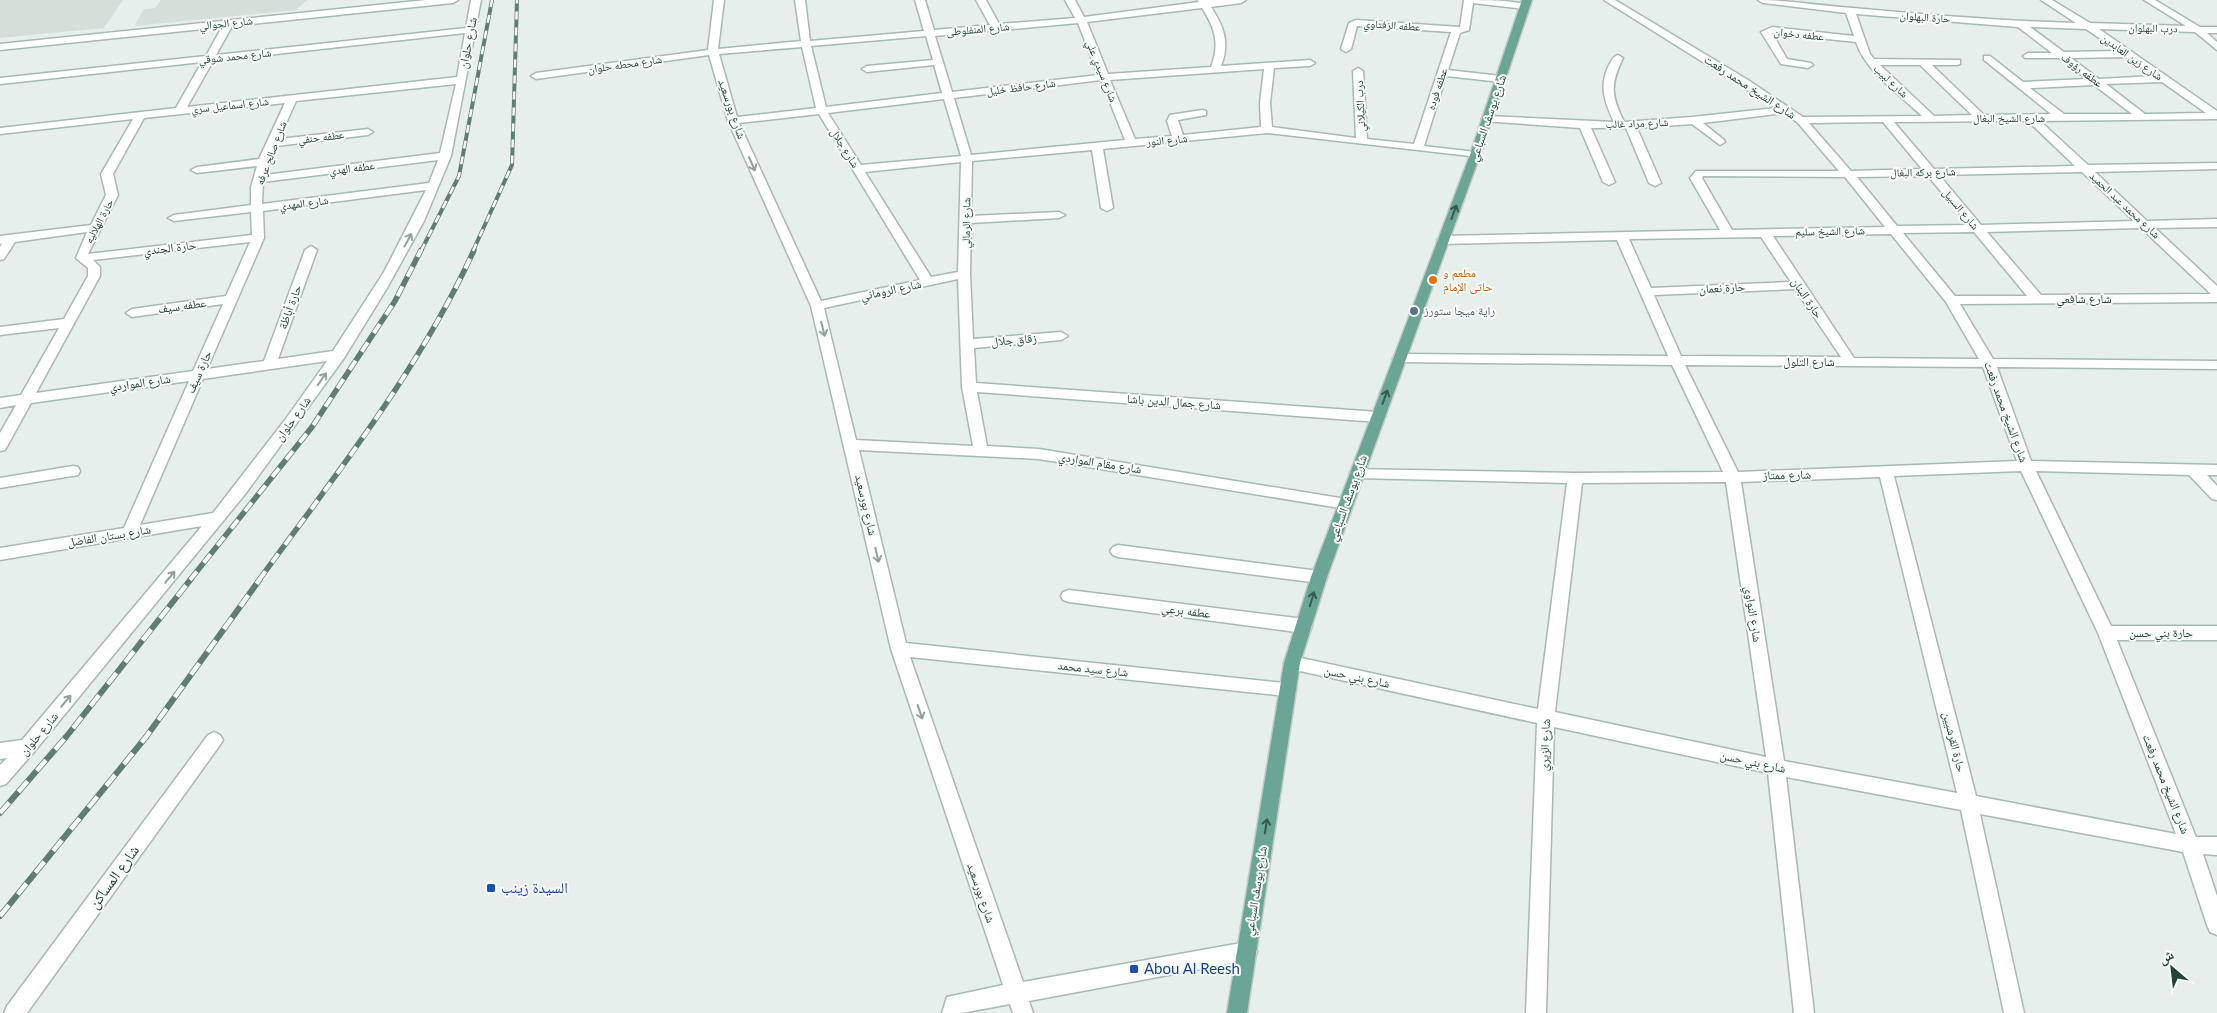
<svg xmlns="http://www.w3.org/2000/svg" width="2217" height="1013" font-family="Lato,'Noto Naskh Arabic',sans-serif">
  <rect width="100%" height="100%" fill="#e6efeb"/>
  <path fill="#d4dfda" d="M0 0H123L104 28 0 38Z
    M161 0H307L296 10 134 26 144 9 155 8Z"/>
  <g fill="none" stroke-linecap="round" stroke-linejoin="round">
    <g stroke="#a8b8b2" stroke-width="3">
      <path id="minor" d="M426 0H458L453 3 232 26 216 55 466 28 471 0H481L451 156 424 221 387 288 344 358 246 493 34 752 6 784 0 786V765L7 758 0 759V743L22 740 202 526 0 560V548L124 528 189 381 31 403 5 450 0 451V433L16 405 0 408V398L21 395 59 328 0 335V327L64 319 88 276V268L76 258 87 232 15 242 4 259 0 260V247L2 243 0 244V236L91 225 106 195 101 174 133 119 0 134V128L176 108 202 62 0 84V78L206 56 222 27 0 50V44ZM465 33 457 77 187 107 213 61ZM456 84 440 153 265 175 276 146 368 135 373 132 368 129 279 139 296 101ZM285 103 259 159 197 167 191 170 197 173 257 166 251 187V205L174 215 168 218 174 221 251 212 252 235 88 254 118 195 113 174 144 118ZM438 160 429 183 262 204 263 182ZM426 190 384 272 333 351 278 359 317 250 311 246 305 250 264 361 207 369 264 238 263 211ZM250 242 226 296 132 309 126 313 132 317 223 304 193 371 36 393 100 276V267L93 260ZM327 361 285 420 213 513 140 525 203 379Z
        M714 0H724L718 49 801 41 795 0H805L810 41 924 31 915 0H925L934 30 990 25 976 0H986L999 24 1075 18 1065 0H1075L1084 17 1199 2 1197 0H1246L1241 3 1211 7C1224 27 1230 43 1221 66L1310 60 1315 63 1310 66 1274 68 1270 103 1272 127 1356 138 1353 71 1358 68 1363 71 1367 139 1414 144 1451 32 1357 26 1351 49 1346 52 1341 49 1349 23 1356 20 1460 27 1464 0C1480 0 1518 0 1530 6L1525 9 1473 3 1469 30 1460 33 1448 70 1501 76 1506 79 1501 82 1446 76 1424 146 1475 152 1480 155 1479 157 1267 133 1103 149 1113 208 1107 211 1101 208 1092 150 972 161 971 216 1059 212 1065 215 1059 218 971 223 970 274 973 339 1061 332 1068 336 1061 340 974 348 976 383 1378 412 1385 417 1378 422 977 392 987 446 1039 449 1346 499 1351 500 1353 504 1351 508 1346 509 1039 459 859 450 906 643 1293 684 1296 689 1293 694 1287 696 910 657 1023 982 1247 942 1254 945 1257 952 1254 959 1029 1001 1033 1013H1013L1010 1004 962 1013H942L947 997 1003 985 891 649 811 306 728 121 709 55 536 79 531 76 536 73 708 50ZM1202 8C1215 28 1220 44 1211 67L1108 74 1087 22ZM1078 23 1098 75 952 92 935 36ZM926 36 933 60 867 66 862 69 867 72 934 65 942 93 826 107 811 46ZM802 47 816 108 737 117 719 54ZM1264 69 1260 103 1261 127 1183 135 1178 120 1206 115V111L1202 110 1170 115 1167 121 1172 136 1135 139 1110 80ZM1101 80 1125 140 971 155 954 98ZM944 99 961 156 861 165 828 113ZM819 114 920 280 821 301 739 123ZM961 162 958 272 931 277 865 172ZM958 279 962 387 973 446 856 440 824 308Z
        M1604 0H1615L1748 80 1803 117 1922 116C1899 94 1866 72 1856 42L1772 33 1787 59 1811 63 1813 65 1808 68 1781 64 1761 32 1772 27 1854 36 1846 13 1763 3 1758 0C1790 0 1821 6 1853 8 1927 15 2002 21 2076 23L2041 0H2052L2090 23 2186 26 2144 0H2155L2200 27H2217V33H2207L2217 42V50L2195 32 2099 29 2217 111V119L2040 121 2088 165 2217 163V169L2095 172 2147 221 2217 219V227L2155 228 2217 286V302L1960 304 1993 359 2217 361V369L1997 367 2031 461 2217 465V475H2207L2217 486V500L2212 499 2189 475 2036 471 2111 626H2217V640H2117L2196 837H2217V855L2203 854 2217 896V935L2210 932 2207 925 2183 852 1980 814 2024 1013H2004L1961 810 1786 777 1814 1013H1794L1768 773 1554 727 1546 1013H1526L1537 723 1286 668 1284 663 1286 658 1292 656 1538 709 1567 483 1357 478 1352 477 1350 473 1352 469 1575 473 1723 472 1672 365 1400 362 1393 358 1400 354 1668 356 1617 240 1443 244 1437 240 1443 236 1720 230 1690 178 1696 171H1839L1797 122 1784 113 1703 123 1724 140 1725 142 1720 145 1692 124 1637 128 1661 183 1655 186 1649 183 1626 128H1591L1615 182 1609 185 1603 182 1580 128 1483 121 1482 119 1487 116 1614 122C1605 103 1599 87 1608 67 1611 62 1612 57 1618 55L1623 58C1610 85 1611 95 1624 122L1692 117 1776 108ZM1856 14 2018 27 2052 53H2028L2023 56 2025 58H2059L2087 79 2023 82 1990 56H1984V60L2051 114 1984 115 1932 65H1957L1960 64V60L1874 59 1870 54ZM2030 27 2086 29 2118 51 2064 52ZM2126 57 2154 76 2099 79 2071 58ZM1880 65H1920L1972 115 1934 116ZM2162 82 2206 113 2145 114 2106 84ZM2094 85 2132 114H2064L2030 88ZM2028 121 2075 166 1934 169 1894 122ZM1883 122 1922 169 1851 171 1809 123ZM2082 172 2134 221 1981 225 1939 175ZM1703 176 1845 177 1885 227 1732 230 1702 178ZM1928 176 1969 225 1897 226 1857 177ZM2141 228 2211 294 2041 295 1987 232ZM1974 232 2027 296H1955L1903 233ZM1891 234 1946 302 1979 359 1854 358 1773 236ZM1761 237 1791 282 1651 288 1629 239ZM1795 289 1841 357 1681 356 1654 295ZM1685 365 1983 367 2017 461 1738 472ZM2021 471 2098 633 2176 834 1976 796 1894 476ZM1880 477 1957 793 1784 761 1741 482ZM1726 482 1766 757 1555 712 1582 483Z
        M73 466 78 467 80 471 78 475 0 488V478Z
        M1118 545 1319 571 1325 573 1327 577 1325 581 1319 583 1118 557 1113 555 1110 551 1113 547Z
        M1069 590 1304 619 1310 621 1312 626 1310 631 1304 633 1069 602 1063 600 1061 596 1063 592Z
        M214 732 220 735 223 740 220 745 27 1013H4L7 1006 208 735Z"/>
    </g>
    <g stroke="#c2cac8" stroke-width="3">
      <path id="major" d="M1522 0H1532L1480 155 1327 577 1300 663 1247 1013H1227L1284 663 1311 577 1470 155Z"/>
    </g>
    <use href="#minor" fill="#fff" fill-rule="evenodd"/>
    <use href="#major" fill="#6aa596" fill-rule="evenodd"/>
    <g stroke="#5f7d75" stroke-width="4">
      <path id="rail-far2" d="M421 251 459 176 492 0
        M473 251 512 165 517 0"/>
    </g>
    <g stroke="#5f7d75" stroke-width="5.5">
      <path id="rail-far1" d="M190 580 312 427 395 301 421 250
        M259 580C335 476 421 367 474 250"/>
    </g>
    <g stroke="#5f7d75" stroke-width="6">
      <path id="rail" d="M0 813 66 737 191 579
        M0 916 146 737 260 579"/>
    </g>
    <use href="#rail-far2" stroke="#f7fbf9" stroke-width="2.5" stroke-dasharray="8" stroke-linecap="butt"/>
    <use href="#rail-far1" stroke="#f7fbf9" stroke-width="4" stroke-dasharray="11" stroke-linecap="butt"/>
    <use href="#rail" stroke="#f7fbf9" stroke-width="4.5" stroke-dasharray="14" stroke-linecap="butt"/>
  </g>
  <defs><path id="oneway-shaft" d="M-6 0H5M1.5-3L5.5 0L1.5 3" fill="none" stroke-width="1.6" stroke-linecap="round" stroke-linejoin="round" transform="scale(1.25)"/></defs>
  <g stroke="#92a09c">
    <use href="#oneway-shaft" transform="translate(752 164) rotate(66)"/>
    <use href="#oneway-shaft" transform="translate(408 240) rotate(-62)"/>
    <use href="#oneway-shaft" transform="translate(823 329) rotate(76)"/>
    <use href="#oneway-shaft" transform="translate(322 379) rotate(-55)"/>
    <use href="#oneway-shaft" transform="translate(877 555) rotate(77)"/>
    <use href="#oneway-shaft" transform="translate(170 577) rotate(-50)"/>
    <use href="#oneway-shaft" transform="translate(66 701) rotate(-50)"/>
    <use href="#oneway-shaft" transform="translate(920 712) rotate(71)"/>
  </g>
  <g stroke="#365b51">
    <use href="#oneway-shaft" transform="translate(1454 212) rotate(-70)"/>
    <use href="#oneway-shaft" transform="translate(1385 397) rotate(-70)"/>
    <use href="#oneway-shaft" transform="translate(1312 599) rotate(-73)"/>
    <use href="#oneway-shaft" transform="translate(1266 826) rotate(-81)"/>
  </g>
  <circle fill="#e8710a" stroke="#f7fbf9" stroke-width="2" cx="1433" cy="280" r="5"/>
  <circle fill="#5c6f8a" stroke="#f7fbf9" stroke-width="2" cx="1414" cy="311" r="5"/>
  <g fill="#1a4fb4" stroke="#f7fbf9" stroke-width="2">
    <rect x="486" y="883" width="10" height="10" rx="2.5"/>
    <rect x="1129" y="964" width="10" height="10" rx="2.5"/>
  </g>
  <g text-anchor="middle" stroke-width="4" stroke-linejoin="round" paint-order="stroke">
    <g font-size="11" fill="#24423a" stroke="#f7fbf9">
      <text transform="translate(1925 17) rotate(4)" y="4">حارة البهلوان</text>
      <text transform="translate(226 23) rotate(-6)" y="4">شارع الجوالي</text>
      <text transform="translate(1392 25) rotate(4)" y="4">عطفه الزفتاوي</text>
      <text transform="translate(2153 28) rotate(1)" y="4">درب البهلوان</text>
      <text transform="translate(978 29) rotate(-5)" y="4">شارع المنفلوطى</text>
      <text transform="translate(1799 34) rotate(6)" y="4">عطفه دخوان</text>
      <text transform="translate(235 56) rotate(-6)" y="4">شارع محمد شوقي</text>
      <text transform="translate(2132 57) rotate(35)" y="4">شارع زين العابدين</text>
      <text transform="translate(625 64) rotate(-8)" y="4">شارع محطه حلوان</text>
      <text transform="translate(2082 70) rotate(37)" y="4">عطفه رؤوف</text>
      <text transform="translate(1102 71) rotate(68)" y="4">شارع سيدي علي</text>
      <text transform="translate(1891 81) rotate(43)" y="4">شارع لبيب</text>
      <text transform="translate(1021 87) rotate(-7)" y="4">شارع حافظ خليل</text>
      <text transform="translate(1437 89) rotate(-72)" y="4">عطفه فوده</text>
      <text transform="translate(230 105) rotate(-6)" y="4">شارع اسماعيل سري</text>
      <text transform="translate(1360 106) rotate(-93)" y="4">درب الكيلاني</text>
      <text x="2009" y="122">شارع الشيخ البغال</text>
      <text transform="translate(1637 123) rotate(-2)" y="4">شارع مراد غالب</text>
      <text transform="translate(321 137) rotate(-7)" y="4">عطفه حنفي</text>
      <text transform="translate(1167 140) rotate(-5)" y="4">شارع النور</text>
      <text transform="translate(845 148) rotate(58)" y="4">شارع جلال</text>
      <text transform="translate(271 153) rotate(-69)" y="4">شارع صالح عرفه</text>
      <text transform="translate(352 168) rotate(-7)" y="4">عطفه الهدي</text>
      <text transform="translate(1923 172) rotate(-1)" y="4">شارع بركه البغال</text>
      <text transform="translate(304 203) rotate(-7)" y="4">شارع المهدي</text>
      <text transform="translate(2125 205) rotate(43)" y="4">شارع محمد عبد الحميد</text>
      <text transform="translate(1961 209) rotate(50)" y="4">شارع السبيل</text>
      <text transform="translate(99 221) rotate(-62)" y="4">حارة الهلاليه</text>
      <text transform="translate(966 223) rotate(-89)" y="4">شارع الرمالي</text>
      <text transform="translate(1830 231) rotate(-1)" y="4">شارع الشيخ سليم</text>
    </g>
    <g font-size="12" fill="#24423a" stroke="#f7fbf9">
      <text transform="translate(468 43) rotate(-79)" y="4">شارع حلوان</text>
      <text transform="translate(1750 87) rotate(33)" y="4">شارع الشيخ محمد رفعت</text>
      <text transform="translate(732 109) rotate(71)" y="4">شارع بورسعيد</text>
      <text transform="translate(1488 118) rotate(-71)" y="4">شارع يوسف السباعي</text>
      <text transform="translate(170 248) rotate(-7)" y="4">حارة الجندي</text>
      <text transform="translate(1722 288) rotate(-3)" y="4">حارة نعمان</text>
      <text transform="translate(891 290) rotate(-12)" y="4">شارع الروماني</text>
      <text transform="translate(1807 298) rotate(56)" y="4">حارة البنان</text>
      <text x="2084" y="303">شارع شافعي</text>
      <text transform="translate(182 306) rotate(-8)" y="4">عطفه سيف</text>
      <text transform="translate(290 307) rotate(-70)" y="4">حارة أباظة</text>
      <text transform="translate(1014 340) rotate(-5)" y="4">زقاق جلال</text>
      <text x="1809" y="366">شارع التلول</text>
      <text transform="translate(199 372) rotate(-66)" y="4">حارة سيف</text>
      <text transform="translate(140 383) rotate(-8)" y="4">شارع المواردي</text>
      <text transform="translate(1174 402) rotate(4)" y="4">شارع جمال الدين باشا</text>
      <text transform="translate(2006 412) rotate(70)" y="4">شارع الشيخ محمد رفعت</text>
      <text transform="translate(293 419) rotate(-54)" y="4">شارع حلوان</text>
      <text transform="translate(1100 463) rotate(9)" y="4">شارع مقام المواردي</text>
      <text transform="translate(1787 475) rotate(-1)" y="4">شارع ممتاز</text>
      <text transform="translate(1348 498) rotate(-70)" y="4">شارع يوسف السباعي</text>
      <text transform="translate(866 505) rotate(77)" y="4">شارع بورسعيد</text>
      <text transform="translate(109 536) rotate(-9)" y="4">شارع بستان الفاضل</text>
      <text transform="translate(1186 611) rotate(7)" y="4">عطفه برعي</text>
      <text transform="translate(1753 614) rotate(81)" y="4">شارع النواوي</text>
      <text x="2161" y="637">حارة بني حسن</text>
      <text transform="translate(1093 669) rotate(6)" y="4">شارع سيد محمد</text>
      <text transform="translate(1357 677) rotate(12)" y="4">شارع بني حسن</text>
      <text transform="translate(39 734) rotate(-50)" y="4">شارع حلوان</text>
      <text transform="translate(1954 742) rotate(76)" y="4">حارة القرشيين</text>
      <text transform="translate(1545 745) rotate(-88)" y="4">شارع الزيري</text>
      <text transform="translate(1753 762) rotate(12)" y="4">شارع بني حسن</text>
      <text transform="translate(2166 784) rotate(68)" y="4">شارع الشيخ محمد رفعت</text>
      <text transform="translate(1256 891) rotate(-81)" y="4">شارع يوسف السباعي</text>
      <text transform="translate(981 893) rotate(71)" y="4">شارع بورسعيد</text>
    </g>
    <g font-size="12" fill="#c56008" stroke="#f7fbf9" text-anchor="start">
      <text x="1443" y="277">مطعم و<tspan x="1443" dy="14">حاتى الإمام</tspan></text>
    </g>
    <g font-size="12" fill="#4e5e75" stroke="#f7fbf9" text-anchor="start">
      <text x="1424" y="315">راية ميجا ستورز</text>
    </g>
    <g font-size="15" fill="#24423a" stroke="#f7fbf9">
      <text transform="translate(114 877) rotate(-54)" y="5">شارع المساكن</text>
    </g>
    <g font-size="15" fill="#164399" stroke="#f7fbf9" text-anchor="start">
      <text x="501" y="893">السيدة زينب</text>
      <text x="1144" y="974">Abou Al Reesh</text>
    </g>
  </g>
  <g transform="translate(2172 968) rotate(332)" stroke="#f7fbf9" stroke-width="4" paint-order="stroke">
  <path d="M0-4L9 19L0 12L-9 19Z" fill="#24423a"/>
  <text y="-8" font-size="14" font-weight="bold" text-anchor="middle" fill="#24423a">ش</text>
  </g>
</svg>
